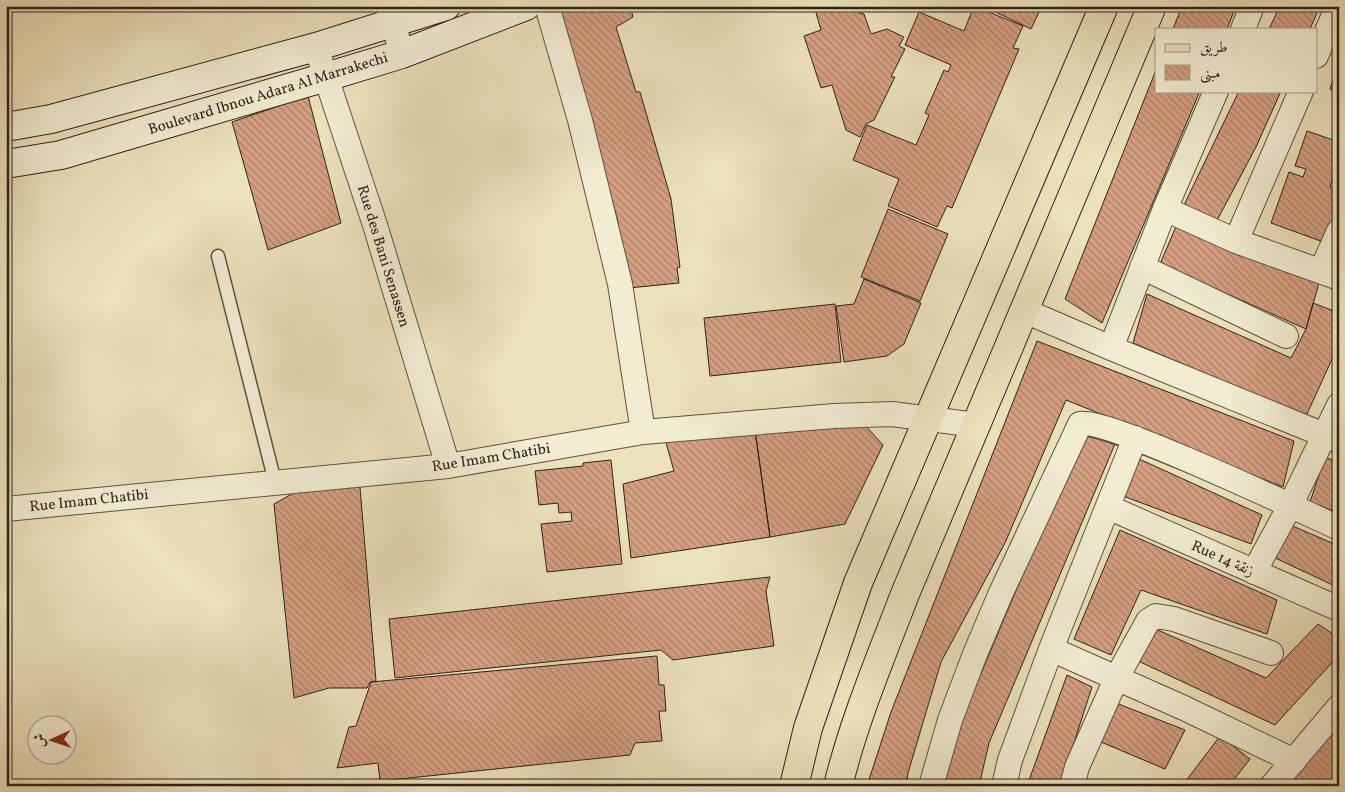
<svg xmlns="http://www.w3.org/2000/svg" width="1345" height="792" font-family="Vollkorn,Amiri,serif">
  <defs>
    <pattern id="building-back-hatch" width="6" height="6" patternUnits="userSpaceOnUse" patternTransform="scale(1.25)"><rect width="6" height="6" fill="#d59f82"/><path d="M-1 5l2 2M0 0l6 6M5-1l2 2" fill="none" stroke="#ad8169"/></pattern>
  </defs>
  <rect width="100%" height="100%" fill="#ebe1bc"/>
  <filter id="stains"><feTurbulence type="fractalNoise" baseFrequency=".004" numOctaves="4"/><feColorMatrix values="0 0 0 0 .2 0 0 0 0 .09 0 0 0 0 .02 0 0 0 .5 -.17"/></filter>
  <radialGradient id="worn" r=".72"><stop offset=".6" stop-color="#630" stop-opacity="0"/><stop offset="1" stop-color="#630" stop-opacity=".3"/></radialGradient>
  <path fill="url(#building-back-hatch)" stroke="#2e2316" d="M553 6H630L633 17 616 27 636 92H640L671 199 680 267 677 268 679 283 629 288 624 272 617 218Z
    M814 6H857L859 13 864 14 871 34 887 29 904 37 899 46 905 49 891 77H895L874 120 866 124 860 137 846 130 832 85 821 88 804 36 821 30Z
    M974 6 1023 26 1013 48 1019 49 952 208 947 206 937 227 888 206 899 179 853 160 867 125 916 145 929 115 925 113 944 70 948 72 951 65 905 45 919 12 964 31Z
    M983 6H1042L1031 29Z
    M1182 6H1236L1227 29H1173Z
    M1280 6H1320L1310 29H1269Z
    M1339 63V93L1330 89Z
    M1156 70V91H1200L1102 323 1065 299Z
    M1239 91H1281L1256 147 1214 226 1183 207Z
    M308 96 341 223 268 250 232 122Z
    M1307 131 1339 142V161L1330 187 1339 190V207L1326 243 1271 223 1289 172 1303 177 1306 169 1295 166Z
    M888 209 948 234 920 301 861 277Z
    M1177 224 1319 283 1306 329 1160 264Z
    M864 279 921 303 904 344 887 356 844 362 836 306 854 304Z
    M1147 294 1291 358 1306 329 1313 303 1339 313V344L1306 416 1133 343Z
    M835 304 841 362 710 376 704 318Z
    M1037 341 1294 441 1283 487 1066 400 1005 543 941 662 908 773 906 786H867L891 712Z
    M862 422 883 445 845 524 770 537 755 430Z
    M755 430 770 537 631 558 623 484 674 471 665 439Z
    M1082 434 1115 444 989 743 979 786H941L947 754Z
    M1325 457 1339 463V513L1310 502Z
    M1137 458 1262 515 1251 544 1123 496Z
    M611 460 622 564 547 572 541 524 572 521 571 512 559 513 558 503 539 505 535 471 583 466V463Z
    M308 485 360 487 376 681 370 682 367 688H329L294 698 274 504Z
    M1288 524 1339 546V588L1271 556Z
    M1120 530 1277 600 1267 634 1141 590 1111 655 1074 639Z
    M770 577 766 591 774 646 673 660 661 650 395 678 389 619Z
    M1318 624 1339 638V655L1275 725 1136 660 1151 627 1266 678Z
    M657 656 659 685H664L666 711H659L662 741 635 743 630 755 380 781 378 763 337 768 349 727 356 726 371 682Z
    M1067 675 1092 687 1060 786H1027Z
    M1116 703 1185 730 1165 769 1101 742Z
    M1339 716V780L1334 786H1280Z
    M1220 736 1250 759 1229 786H1182Z"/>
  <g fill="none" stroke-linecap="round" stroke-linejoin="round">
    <g stroke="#5d5240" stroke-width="15">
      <path id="lane" d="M218 256 275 482"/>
    </g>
    <g stroke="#5d5240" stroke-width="26">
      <path id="street" d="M388 6 402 54
        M547 6 580 120 620 284 643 432
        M1243 29 1252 6
        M316 47 375 225 448 466
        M1316 56 1338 6
        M1301 91 1236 241 1339 278
        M1165 209 1236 241
        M1142 267 1286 336
        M1321 271 1339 231
        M1025 311 1111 348 1339 441
        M1111 348 1165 209 1216 91
        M1108 507 1339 609
        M6 509 448 466 643 432 834 416 892 414 976 425
        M1254 572 1290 506 1339 405
        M1051 649 1184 708 1294 761
        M931 786 950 720 975 654 1000 595 1080 424C1104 417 1304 512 1339 528
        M1004 786 1010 760 1051 649 1135 438
        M1072 786 1077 767 1116 679 1148 621 1156 616 1174 619 1271 653
        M1272 786 1339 707"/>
    </g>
    <g stroke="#2e2316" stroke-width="30">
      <path id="secondary" d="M6 127 51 119 316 47 446 6
        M6 164 61 155 326 77 402 54 526 6"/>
    </g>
    <g stroke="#2e2316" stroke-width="30">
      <path id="primary" d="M794 786 808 728 858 583 1104 6
        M838 786C854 720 881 657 905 594L1152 6"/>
    </g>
    <use href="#lane" stroke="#f2ecd3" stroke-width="12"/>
    <use href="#street" stroke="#f2ecd3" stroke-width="24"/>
    <use href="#secondary" stroke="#f2ecd3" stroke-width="28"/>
    <use href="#primary" stroke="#ebe1bc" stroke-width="28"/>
  </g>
  <g text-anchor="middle" stroke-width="5" stroke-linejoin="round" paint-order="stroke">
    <g font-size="15" fill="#2e2316" stroke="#f2ecd3">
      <text transform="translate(268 93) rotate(-17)" y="5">Boulevard Ibnou Adara Al Marrakechi</text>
      <text transform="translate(384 256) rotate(73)" y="5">Rue des Bani Senassen</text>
      <text transform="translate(491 457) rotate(-9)" y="5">Rue Imam Chatibi</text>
      <text transform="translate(89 500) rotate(-6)" y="5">Rue Imam Chatibi</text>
      <text transform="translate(1223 558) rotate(24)" y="5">Rue 14 زنقة</text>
    </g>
  </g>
  <rect width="1345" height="792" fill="none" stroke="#ebe1bc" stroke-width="25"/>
  <rect x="8" y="8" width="1330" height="777" fill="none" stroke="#2e2316" stroke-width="2.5"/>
  <rect x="12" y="12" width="1320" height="767" fill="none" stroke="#2e2316"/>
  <rect x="1155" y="28" width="162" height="65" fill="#f2ecd3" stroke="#a49c87"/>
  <rect x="1165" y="44" width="25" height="8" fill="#ebe1bc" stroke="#a49c87"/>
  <text x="1200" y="52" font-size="15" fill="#2e2316">طريق</text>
  <rect x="1165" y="65" width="25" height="15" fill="url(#building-back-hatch)" stroke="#a49c87"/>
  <text x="1200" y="78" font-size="15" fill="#2e2316">مبنى</text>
  <g transform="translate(52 740) rotate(267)"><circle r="24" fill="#f2ecd3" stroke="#a49c87"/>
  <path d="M0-4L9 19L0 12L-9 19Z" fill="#8f2418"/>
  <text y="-8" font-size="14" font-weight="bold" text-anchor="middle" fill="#2e2316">ش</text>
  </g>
  <rect width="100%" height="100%" filter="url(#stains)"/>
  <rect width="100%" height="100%" fill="url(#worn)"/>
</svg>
